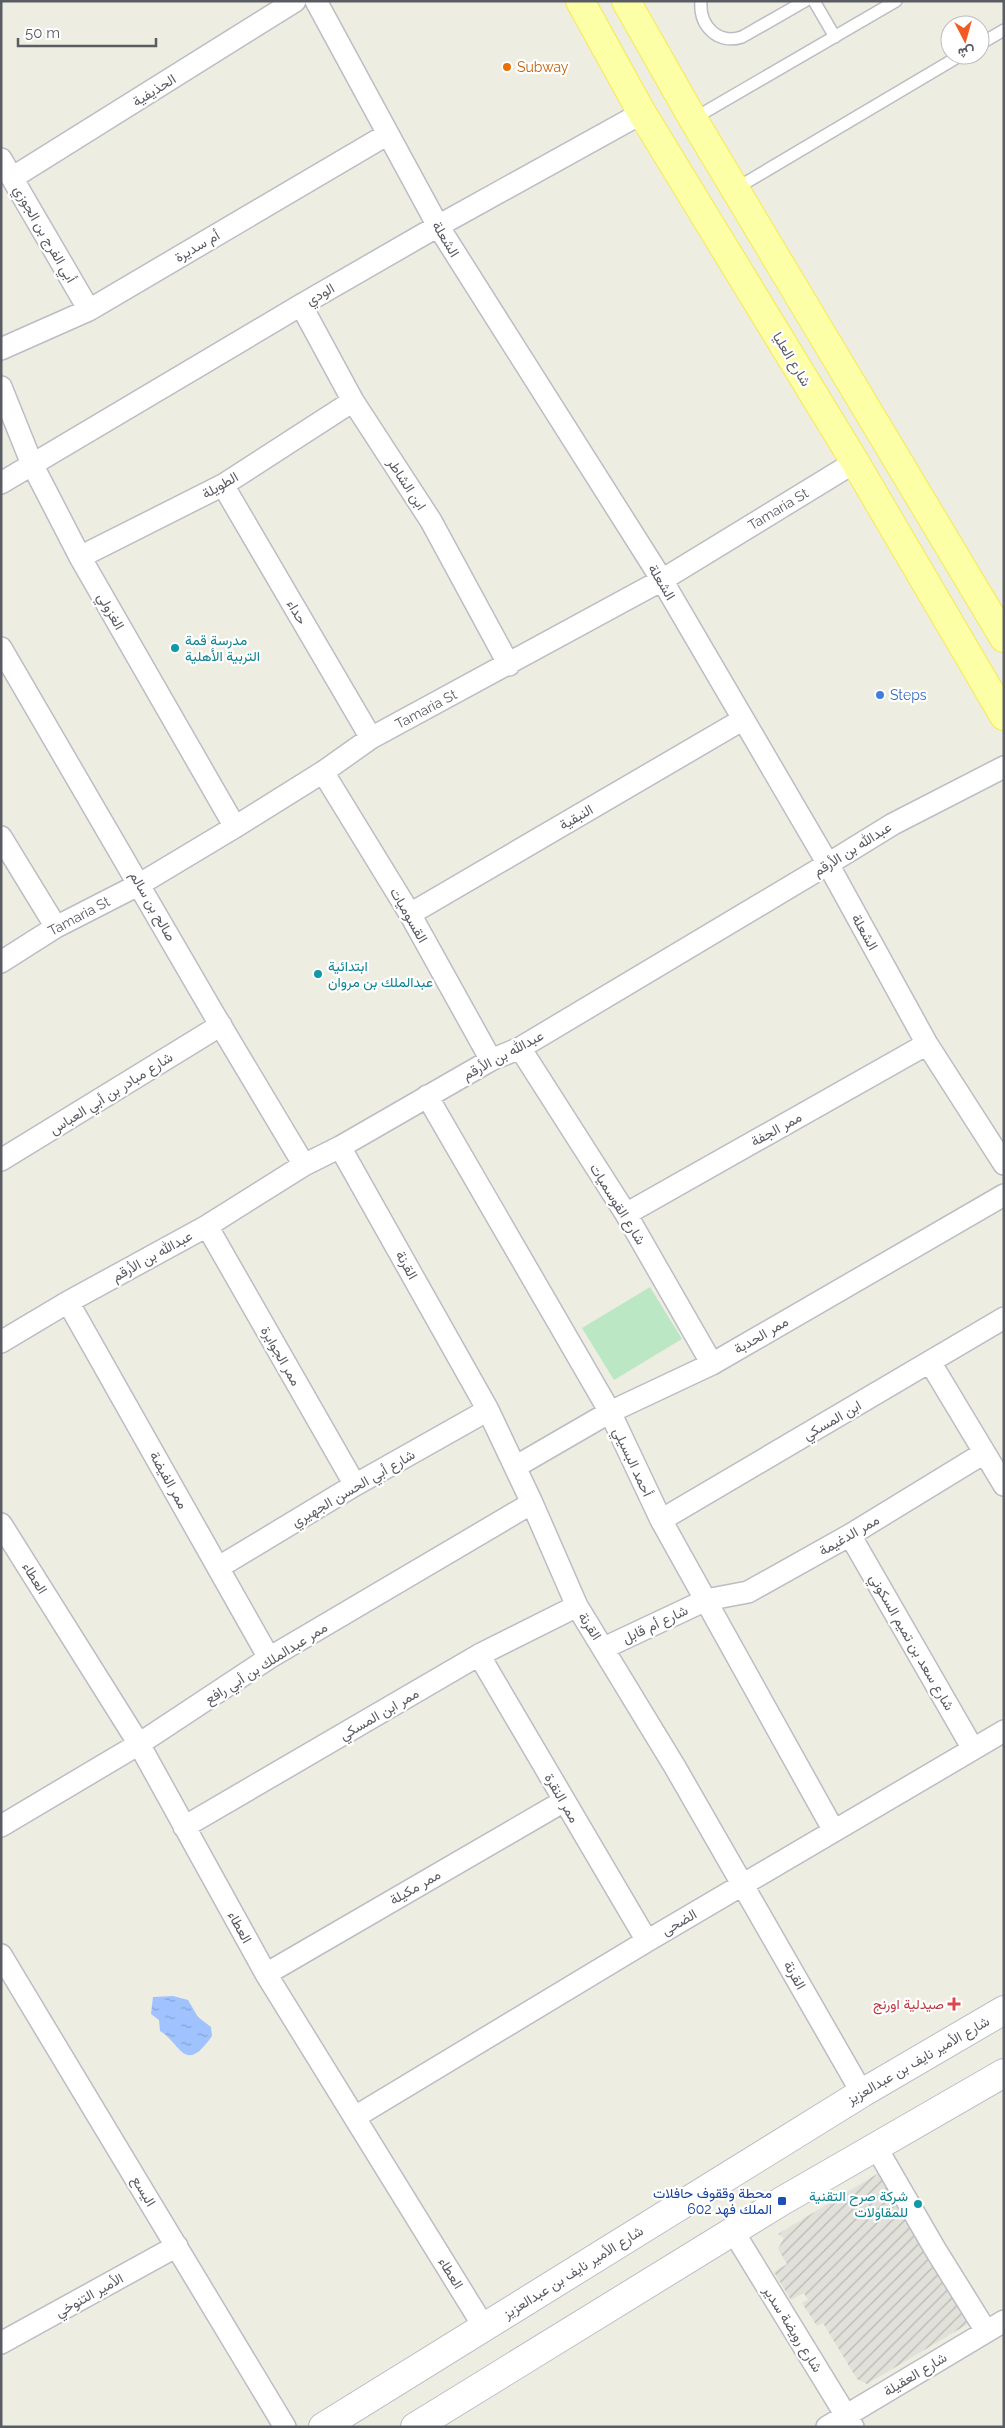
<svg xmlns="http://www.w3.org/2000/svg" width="1005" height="2428" font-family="Raleway,Vazirmatn,sans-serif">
  <defs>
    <pattern id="industrial-furrows" width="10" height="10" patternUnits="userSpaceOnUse" patternTransform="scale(1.25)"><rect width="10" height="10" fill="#e1e0d9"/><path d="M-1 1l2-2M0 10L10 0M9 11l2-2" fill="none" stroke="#b9b9b4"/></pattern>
    <pattern id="water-ripples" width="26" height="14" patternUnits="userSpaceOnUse" patternTransform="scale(1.25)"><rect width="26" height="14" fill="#a0c3ff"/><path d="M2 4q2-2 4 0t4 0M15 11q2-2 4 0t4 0" fill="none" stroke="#85a2d2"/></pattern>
  </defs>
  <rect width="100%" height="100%" fill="#eeede1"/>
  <path fill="url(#industrial-furrows)" d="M882 2171 973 2321 867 2384 857 2379 823 2323 817 2326 802 2303 808 2300 804 2293 791 2300 774 2272 787 2264 778 2249 784 2238 778 2234Z"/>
  <path fill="#bce7c4" d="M650 1287 682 1339 614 1380 582 1328Z"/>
  <path fill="url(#water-ripples)" d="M173 1996 188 2000 198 2017 211 2027 212 2036C184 2076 181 2043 160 2031L159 2020 151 2014 153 1997Z"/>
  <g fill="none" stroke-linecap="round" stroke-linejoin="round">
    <g stroke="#bcbdc4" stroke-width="14">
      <path id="lane" d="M701 1C699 26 718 45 742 37L805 1
        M814 1 835 37
        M980 44 1004 30
        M693 119 896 1
        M735 189 961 55"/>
    </g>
    <g stroke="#bcbdc4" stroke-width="24">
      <path id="street" d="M316 1 438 226 662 580 828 864 927 1044 1004 1164
        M1 159 89 310
        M12 178 295 1
        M301 305 353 401 431 521 509 665
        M1 349 89 310 388 134
        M1 387 32 464 80 557 235 827
        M1 483 301 305 438 226 642 113
        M223 485 371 738
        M80 557 223 485 353 401
        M1 648 215 1016 304 1165
        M323 772 410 914 491 1060
        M1 837 56 927
        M410 914 742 720
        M1 962 56 927 140 884 235 827 323 772 371 738 662 580 855 462
        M520 1048 626 1214 712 1364
        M427 1096 610 1412 661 1520 834 1831
        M340 1147 488 1410 532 1503 577 1606 675 1767 862 2093
        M1 1160 221 1025
        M626 1214 927 1044
        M207 1226 355 1485
        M68 1302 269 1658
        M1 1342 68 1302 207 1226 304 1165 340 1147 491 1060 520 1048 828 864 893 824 1004 767
        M930 1362 1004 1485
        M515 1467 610 1412 712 1364 1004 1195
        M661 1520 1004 1318
        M1 1524 139 1744 266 1974 484 2327
        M850 1535 973 1749
        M219 1567 355 1485 488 1410
        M604 1648 706 1600 748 1592 850 1535 984 1453
        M479 1655 647 1941
        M1 1826 139 1744 269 1658 532 1503
        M184 1827 479 1655 577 1606
        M1 1955 285 2427
        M266 1974 564 1801
        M355 2117 647 1941 1004 1731
        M876 2147 935 2249 986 2331
        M733 2231 853 2427
        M1 2343 177 2246
        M827 2427 1004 2321"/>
    </g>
    <g stroke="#bcbec6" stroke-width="30">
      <path id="secondary" d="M323 2427 862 2093 1004 2010
        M415 2427 782 2201 1004 2073"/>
    </g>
    <g stroke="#f8ea50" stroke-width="30">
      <path id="primary" d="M580 1 642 113 855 462 1004 716
        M626 1 693 119 1004 638"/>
    </g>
    <use href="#lane" stroke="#fff" stroke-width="11"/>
    <use href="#street" stroke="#fff" stroke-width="21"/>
    <use href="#secondary" stroke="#fff" stroke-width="28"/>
    <use href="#primary" stroke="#fcffa5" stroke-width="28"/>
  </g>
  <circle fill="#e8710a" stroke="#fff" stroke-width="2" cx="507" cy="67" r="5"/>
  <g fill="#0f9aa8" stroke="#fff" stroke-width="2">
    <circle cx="175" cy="648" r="5"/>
    <circle cx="318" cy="974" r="5"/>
    <circle cx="918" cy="2204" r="5"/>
  </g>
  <circle fill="#3f7fe0" stroke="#fff" stroke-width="2" cx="880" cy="695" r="5"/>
  <path fill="#e0444e" stroke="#fff" stroke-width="2" d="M951.5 1996.5h5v5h5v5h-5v5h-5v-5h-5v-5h5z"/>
  <rect fill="#1a4fb4" stroke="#fff" stroke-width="2" x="777" y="2196" width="10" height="10" rx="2.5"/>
  <g text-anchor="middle" stroke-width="4.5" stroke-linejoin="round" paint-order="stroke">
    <g font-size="14" fill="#c56008" stroke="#fff" text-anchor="start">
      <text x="517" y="72">Subway</text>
    </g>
    <g font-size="14" fill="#5a5c63" stroke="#fff">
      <text transform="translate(154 90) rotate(-32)" y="5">الحذيفية</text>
      <text transform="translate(45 234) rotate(60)" y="5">أبي الفرج بن الجوزي</text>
      <text transform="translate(446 239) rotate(59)" y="5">الشعلة</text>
      <text transform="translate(197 246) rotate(-30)" y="5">أم سديرة</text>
      <text transform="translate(320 294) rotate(-30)" y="5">الودي</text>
      <text transform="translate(792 359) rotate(59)" y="5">شارع العليا</text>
      <text transform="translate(407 484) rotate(57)" y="5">ابن الشاطر</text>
      <text transform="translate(220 485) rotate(-30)" y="5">الطويلة</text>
      <text transform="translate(778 509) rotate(-31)" y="5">Tamaria St</text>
      <text transform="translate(662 582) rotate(59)" y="5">الشعلة</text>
      <text transform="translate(111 611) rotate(60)" y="5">الغزولي</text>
      <text transform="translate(297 612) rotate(60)" y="5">حداء</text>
      <text transform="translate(426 709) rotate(-28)" y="5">Tamaria St</text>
      <text transform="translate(576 817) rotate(-30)" y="5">النبقية</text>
      <text transform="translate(852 849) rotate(-32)" y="5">عبدالله بن الأرقم</text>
      <text transform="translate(153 906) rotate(60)" y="5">صالح بن سالم</text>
      <text transform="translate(409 915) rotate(60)" y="5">القسوميات</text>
      <text transform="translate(79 916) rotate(-28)" y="5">Tamaria St</text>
      <text transform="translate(865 932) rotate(61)" y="5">الشعلة</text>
      <text transform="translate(503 1055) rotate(-28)" y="5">عبدالله بن الأرقم</text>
      <text transform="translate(111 1093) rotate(-32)" y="5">شارع مبادر بن أبي العباس</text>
      <text transform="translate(776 1129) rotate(-29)" y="5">ممر الجفة</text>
      <text transform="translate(618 1204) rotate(58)" y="5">شارع القوسميات</text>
      <text transform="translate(152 1256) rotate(-29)" y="5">عبدالله بن الأرقم</text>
      <text transform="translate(407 1265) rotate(61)" y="5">القرنة</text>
      <text transform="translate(761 1335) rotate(-30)" y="5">ممر الحدبة</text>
      <text transform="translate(281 1356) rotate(60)" y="5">ممر الجوابرة</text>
      <text transform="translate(832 1420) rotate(-30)" y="5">ابن المسكي</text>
      <text transform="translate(633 1462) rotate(65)" y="5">أحمد البسيلي</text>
      <text transform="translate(169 1480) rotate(61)" y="5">ممر الفيضة</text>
      <text transform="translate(353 1488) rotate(-30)" y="5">شارع أبي الحسن الجهيري</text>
      <text transform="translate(849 1535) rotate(-30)" y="5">ممر الدغيمة</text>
      <text transform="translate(35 1578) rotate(58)" y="5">العطاء</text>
      <text transform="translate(655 1624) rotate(-25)" y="5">شارع أم قابل</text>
      <text transform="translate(590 1626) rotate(57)" y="5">القرنة</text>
      <text transform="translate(912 1642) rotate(60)" y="5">شارع سعد بن تميم السكوني</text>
      <text transform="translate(266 1663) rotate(-32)" y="5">ممر عبدالملك بن أبي رافع</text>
      <text transform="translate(379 1714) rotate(-30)" y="5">ممر ابن المسكي</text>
      <text transform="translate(562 1798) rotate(60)" y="5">ممر النقرة</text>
      <text transform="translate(415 1887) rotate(-30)" y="5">ممر مكيلة</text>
      <text transform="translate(679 1922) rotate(-30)" y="5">الضحى</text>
      <text transform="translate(240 1927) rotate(61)" y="5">العطاء</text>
      <text transform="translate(795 1975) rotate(60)" y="5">القرنة</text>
      <text transform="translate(918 2060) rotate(-30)" y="5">شارع الأمير نايف بن عبدالعزيز</text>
      <text transform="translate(144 2191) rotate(59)" y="5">اليسع</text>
      <text transform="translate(573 2272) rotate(-32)" y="5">شارع الأمير نايف بن عبدالعزيز</text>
      <text transform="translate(451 2273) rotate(58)" y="5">العطاء</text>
      <text transform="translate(89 2295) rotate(-29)" y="5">الأمير التنوخي</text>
      <text transform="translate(793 2329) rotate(58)" y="5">شارع رويضة سدير</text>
      <text transform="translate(915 2374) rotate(-31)" y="5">شارع العقيلة</text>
    </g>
    <g font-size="14" fill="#0d838f" stroke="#fff" text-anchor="start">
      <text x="185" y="645">مدرسة قمة<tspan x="185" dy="16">التربية الأهلية</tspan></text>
      <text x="328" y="971">ابتدائية<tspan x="328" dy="16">عبدالملك بن مروان</tspan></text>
      <text x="908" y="2201" text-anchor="end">شركة صرح التقنية<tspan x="908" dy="16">للمقاولات</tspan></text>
    </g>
    <g font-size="14" fill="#366cbe" stroke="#fff" text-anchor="start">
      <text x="890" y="700">Steps</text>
    </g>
    <g font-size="14" fill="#be3a42" stroke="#fff" text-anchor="end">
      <text x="944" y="2009">صيدلية اورنج</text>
    </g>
    <g font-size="14" fill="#164399" stroke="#fff" text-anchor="end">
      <text x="772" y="2198">محطة وققوف حافلات<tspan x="772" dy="16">الملك فهد 602</tspan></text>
    </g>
  </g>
  <rect width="1005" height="2428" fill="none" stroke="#5a5c63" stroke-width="5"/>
  <g transform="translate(965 40) rotate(174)"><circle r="24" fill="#ffffff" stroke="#bdbec1"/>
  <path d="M0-4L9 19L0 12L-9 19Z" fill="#f25c23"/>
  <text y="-8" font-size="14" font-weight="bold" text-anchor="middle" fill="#5a5c63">ش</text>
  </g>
  <path d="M18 38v8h138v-8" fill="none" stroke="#5a5c63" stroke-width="2.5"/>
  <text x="25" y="38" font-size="15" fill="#5a5c63" stroke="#ffffff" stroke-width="4" paint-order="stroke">50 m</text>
</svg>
